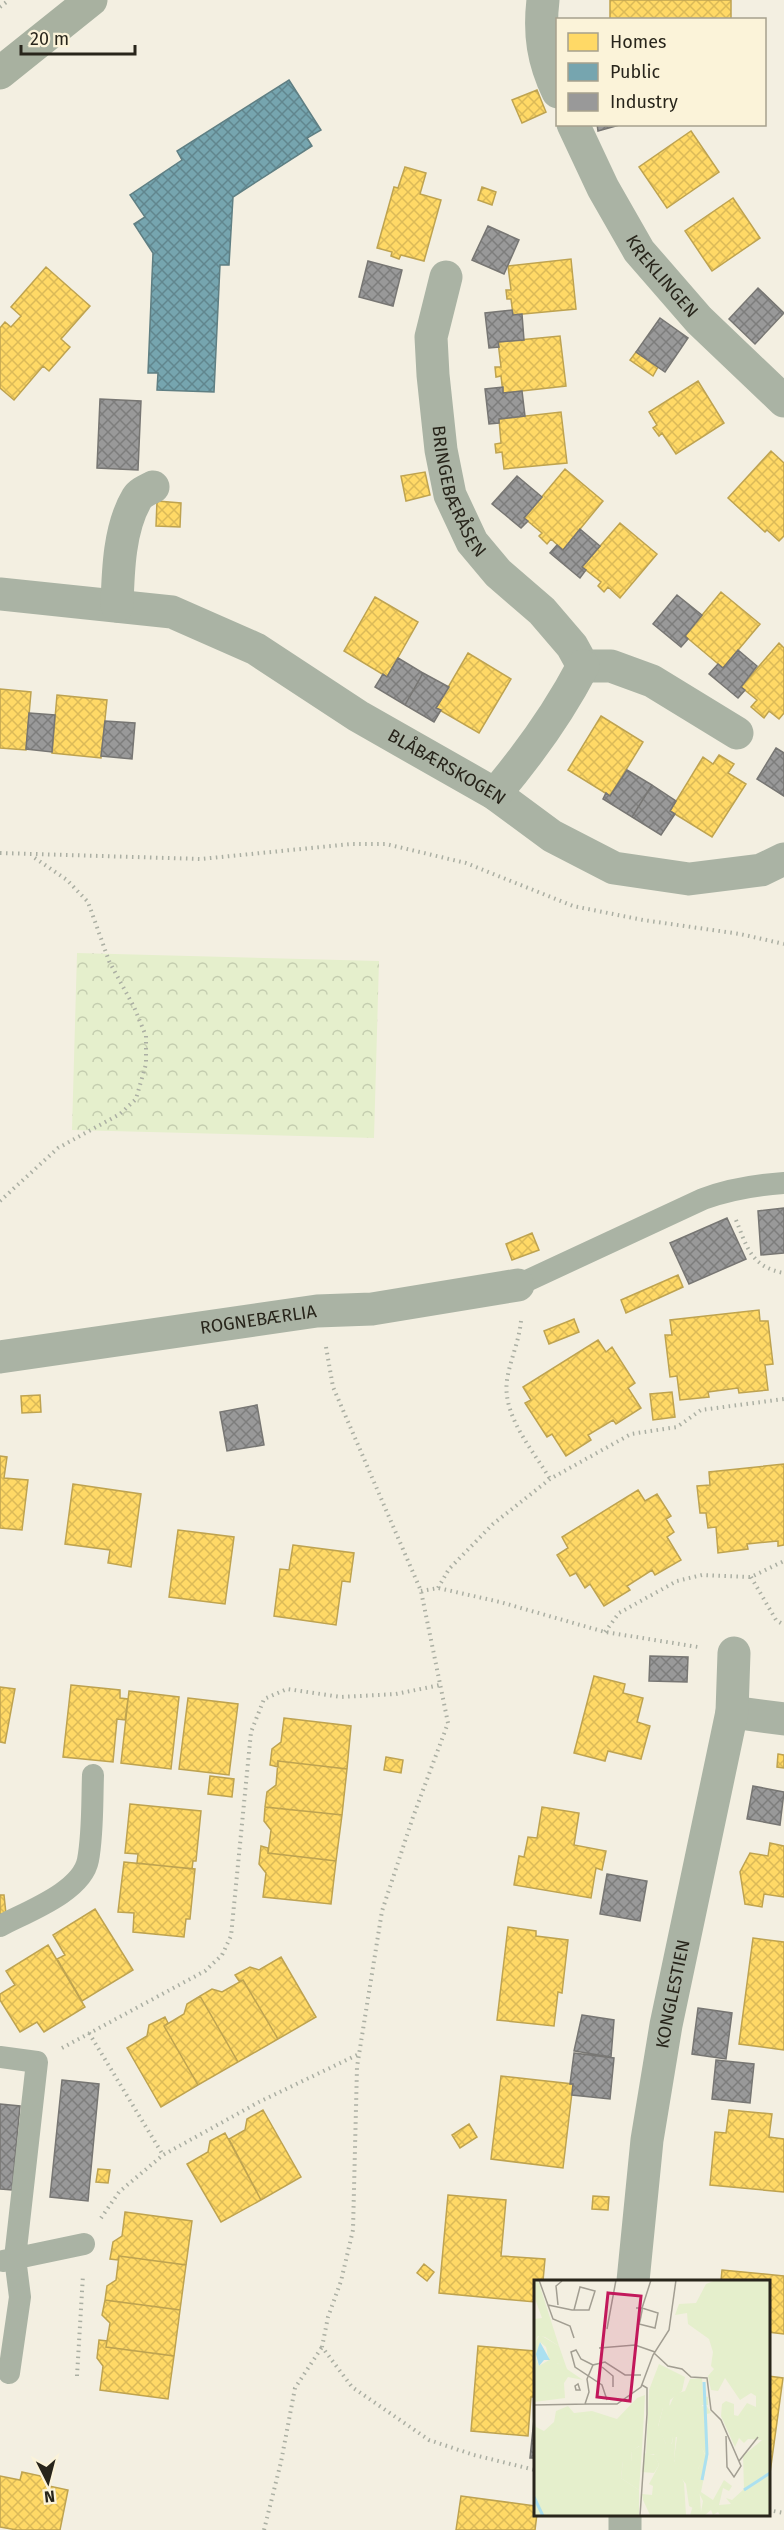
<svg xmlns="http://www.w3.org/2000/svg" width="784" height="2530" font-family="'Fira Sans',sans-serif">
  <defs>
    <pattern id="park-crowns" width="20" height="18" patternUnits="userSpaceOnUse" patternTransform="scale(1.5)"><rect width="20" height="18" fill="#e5efcc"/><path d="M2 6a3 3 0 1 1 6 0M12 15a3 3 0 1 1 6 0" fill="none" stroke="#c4cdaf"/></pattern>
    <pattern id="homes-cross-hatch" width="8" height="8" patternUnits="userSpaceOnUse" patternTransform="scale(1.5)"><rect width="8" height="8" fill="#ffd966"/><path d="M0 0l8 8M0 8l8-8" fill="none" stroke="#dbba58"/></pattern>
    <pattern id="public-cross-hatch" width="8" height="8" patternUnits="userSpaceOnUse" patternTransform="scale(1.5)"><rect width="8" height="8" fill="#76a5af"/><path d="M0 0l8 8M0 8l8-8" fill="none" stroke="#61868e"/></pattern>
    <pattern id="industry-cross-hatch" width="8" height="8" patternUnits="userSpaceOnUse" patternTransform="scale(1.5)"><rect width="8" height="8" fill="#999"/><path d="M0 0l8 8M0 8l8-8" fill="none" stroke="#7d7d7c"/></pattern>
  </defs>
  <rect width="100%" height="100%" fill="#f3efe1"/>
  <path fill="url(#park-crowns)" d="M77 953 379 961 374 1138 72 1130Z"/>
  <path fill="url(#homes-cross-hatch)" stroke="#bea350" stroke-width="1.5" d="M610 0H731V20H610Z
    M537 90 546 112 522 123 512 100Z
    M691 131 719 172 667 208 639 167Z
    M405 167 426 173 420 194 441 200 424 261 401 255 399 259 391 256 392 252 377 248 394 187 398 188Z
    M482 187 496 192 492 205 478 200Z
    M733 198 760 238 712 271 685 231Z
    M571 259 576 309 513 315 511 299H507L506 290H511L508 266Z
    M46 267 90 306 61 339 70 347 49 371 43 366 14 400 0 388V328L5 322 11 327 21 316 11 307Z
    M560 336 566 386 503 393 501 376 496 377 495 367H501L498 342Z
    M636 352 658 367 653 376 630 360Z
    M698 381 724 423 676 454 662 433 659 436 653 428 657 425 649 412Z
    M561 412 567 463 504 469 502 452 496 453 495 444 501 443 499 419Z
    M771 451 784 463V536L779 541 767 530 765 532 728 498Z
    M565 469 603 501 563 550 551 539 547 544 539 536 542 533 524 518Z
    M425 472 430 495 406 501 401 476Z
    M157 501 181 503 180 527 156 526Z
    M620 523 657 554 620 598 608 587 604 592 598 586 601 582 582 567Z
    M721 592 760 624 723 668 685 636Z
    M375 597 418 622 387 677 344 651Z
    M779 643 784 648V713L779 719 769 711 764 718 751 707 757 700 741 687Z
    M468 653 511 679 479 733 436 708Z
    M0 689 31 692 26 750 0 748Z
    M57 695 107 700 101 758 52 753Z
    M601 716 643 742 610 796 568 770Z
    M719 755 734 764 728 773 746 784 712 837 670 811 703 757 713 764Z
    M532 1233 539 1250 512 1260 506 1244Z
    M678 1275 683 1287 626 1313 621 1300Z
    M759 1310 760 1321H768L773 1364 765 1365 768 1390 739 1393 738 1388 708 1392 709 1397 680 1400 677 1376 670 1377 665 1335H672L670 1320Z
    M574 1319 579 1332 549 1344 544 1331Z
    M598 1340 606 1352 612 1347 635 1383 628 1388 641 1408 616 1424 613 1420 588 1435 591 1440 566 1456 552 1434 547 1437 525 1403 531 1400 523 1387Z
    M672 1392 675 1417 653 1420 650 1394Z
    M40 1395 41 1412 22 1413 21 1396Z
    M0 1456 7 1457 4 1478 28 1480 22 1530 0 1528Z
    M784 1464V1545L778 1546V1541L747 1544 748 1549 718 1553 716 1527 708 1528 706 1513H700L697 1486 710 1485 709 1472Z
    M73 1484 141 1494 131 1567 108 1563 110 1550 65 1544Z
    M638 1490 645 1501 657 1494 671 1516 666 1519 674 1532 667 1537 681 1560 655 1575 652 1570 627 1586 630 1590 604 1606 590 1584 585 1588 576 1573 570 1576 557 1555 568 1548 562 1537Z
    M178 1530 234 1537 225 1604 169 1597Z
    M293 1545 354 1553 350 1582 342 1581 336 1625 274 1616 280 1569 289 1570Z
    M594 1676 625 1684 623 1693 643 1698 637 1722 650 1726 641 1759 608 1751 605 1761 574 1753Z
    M71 1685 120 1690V1698L128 1699 125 1720 117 1719 113 1762 63 1757Z
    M0 1687 15 1689 5 1743 0 1742Z
    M129 1691 179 1697 171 1769 121 1763Z
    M188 1698 238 1704 229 1775 179 1769Z
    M284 1718 351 1726 347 1769 278 1761V1767L270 1765 272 1749 281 1742Z
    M778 1754 784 1755V1768L777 1767Z
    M386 1757 403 1760 401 1773 384 1770Z
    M278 1761 347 1769 342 1815 265 1807 267 1792 276 1785Z
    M210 1776 234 1779 232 1797 208 1794Z
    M130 1804 201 1811 196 1861H193L192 1869 137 1863 138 1854 125 1853Z
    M265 1807 342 1815 336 1861 268 1853 271 1830 264 1821Z
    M542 1807 579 1813 574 1845 606 1851 602 1870 596 1868 591 1898 514 1885 519 1856 524 1857 528 1837 537 1838Z
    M770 1843 784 1846V1897L764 1894 762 1907 745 1904 740 1872 750 1853 768 1856Z
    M261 1846 268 1848V1853L336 1861 331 1904 263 1897 266 1873 259 1864Z
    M124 1862 195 1869 190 1919H186L184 1937 133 1932 134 1913 118 1912Z
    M0 1895H4L6 1914H0Z
    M95 1909 133 1970 82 2001 57 1959 65 1955 53 1935Z
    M508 1927 536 1931V1936L568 1940 562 1993 558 1992 554 2026 497 2020Z
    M753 1938 784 1942V2050L739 2044Z
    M48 1945 85 2007 44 2032 37 2022 20 2032 0 2000V1994L15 1985 6 1971Z
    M281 1957 316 2017 278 2039 243 1980 239 1981 235 1975 250 1967 259 1970Z
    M243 1980 278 2039 238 2062 200 1996 212 1989 222 1992Z
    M200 1996 238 2062 198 2085 164 2026 184 2014 187 2004Z
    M165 2017 168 2023 164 2026 198 2085 161 2107 127 2048 147 2036 149 2025Z
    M501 2076 573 2084 563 2168 491 2159Z
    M263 2110 301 2177 261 2200 229 2139 245 2130 247 2119Z
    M729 2110 772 2114 769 2137 784 2139V2192L710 2185 715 2132 726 2133Z
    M469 2124 477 2137 460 2148 452 2135Z
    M225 2133 261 2200 221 2222 187 2164 208 2152 210 2141Z
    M98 2169 110 2170 108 2183 96 2182Z
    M448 2195 506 2200 501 2256 545 2259 543 2281H535V2302L439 2293Z
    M593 2196 609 2197 608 2210 592 2209Z
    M125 2212 192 2221 186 2265 119 2256 118 2260 110 2259 113 2242 122 2236Z
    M119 2256 186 2265 180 2310 105 2300 107 2286 116 2280Z
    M424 2264 434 2272 427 2281 417 2273Z
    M722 2270 784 2276V2334L768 2332V2281H721Z
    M105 2300 180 2310 174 2356 106 2347 110 2323 102 2315Z
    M99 2340 107 2341 106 2347 174 2356 168 2399 100 2390 103 2366 97 2358Z
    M478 2346 535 2351V2397H531L528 2436 471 2431Z
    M768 2376 783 2378 770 2473H768Z
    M22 2472 50 2478 49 2486 68 2490 60 2530H17L0 2527V2476L20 2480Z
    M461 2496 535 2506V2514H537L535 2530H456Z"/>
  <path fill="url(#public-cross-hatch)" stroke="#5f7f83" stroke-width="1.5" d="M289 80 321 130 307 138 312 146 233 197 229 265H220L214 392 157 390 158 373H148L153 253 134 224 145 217 130 195 182 160 177 151Z"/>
  <path fill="url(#industry-cross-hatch)" stroke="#777673" stroke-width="1.5" d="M597 124H623L598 131Z
    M488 226 519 240 504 274 472 260Z
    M368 261 402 270 393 306 359 297Z
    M758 288 784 313 755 344 729 319Z
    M512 310 513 315 522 314 524 340 498 342 499 347 489 348 485 313Z
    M660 318 688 338 665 372 636 352Z
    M503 387V393L522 391 525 416 499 419V423L489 424 485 389Z
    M100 399 141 401 138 470 97 468Z
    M517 476 542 497 524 518 528 521 521 528 492 504Z
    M580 529 600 546 582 567 586 570 580 578 550 553 557 545 563 550Z
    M677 595 702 615 685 636 688 639 681 647 653 624Z
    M738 650 757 666 741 687 745 690 738 698 709 674 718 664 723 668Z
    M398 658 423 673 405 705 375 687 383 674 387 677Z
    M423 673 449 687 436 708 441 710 434 722 405 705Z
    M29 713 55 715 52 752 26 749Z
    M105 721 135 723 132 759 101 756Z
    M776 748 784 753V796L757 779Z
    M627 770 652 785 632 817 603 799 606 793 610 796Z
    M652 785 676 801 670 811 675 814 661 835 632 817Z
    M784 1208V1253L761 1255 758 1211Z
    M727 1218 746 1259 689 1284 670 1243Z
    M257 1405 264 1445 227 1451 220 1412Z
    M650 1656 688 1657 687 1682 649 1681Z
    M753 1786 784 1792 780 1825 747 1819Z
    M607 1874 647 1881 640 1921 600 1914Z
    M698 2008 732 2013 726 2059 692 2054Z
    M582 2015 614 2020 611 2057 574 2051Z
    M574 2053 614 2058 610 2099 572 2095 573 2084H570Z
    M716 2060 754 2064 750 2103 712 2099Z
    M62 2080 99 2084 88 2201 50 2197Z
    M0 2104 20 2106 12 2190 0 2189Z
    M534 2419H535V2458H530Z"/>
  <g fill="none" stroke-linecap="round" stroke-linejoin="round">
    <path stroke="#abafa3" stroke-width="4" stroke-dasharray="1.5 4.5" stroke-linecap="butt" d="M0 7 9 0
      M0 853 201 859 351 844H386L466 863 573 906 643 920 740 934 784 944
      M0 1201 58 1148 120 1114 136 1099 146 1064V1036L134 1007 109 961 88 902 67 880 32 856
      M736 1220C747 1247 751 1267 784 1273
      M521 1321C519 1342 510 1360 507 1380 502 1416 533 1450 550 1479
      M326 1347 333 1387 421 1591 448 1723 413 1817 382 1911 357 2067 353 2230 341 2281 328 2317 322 2347 352 2387 429 2440 474 2455 535 2470
      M751 1577 776 1620 784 1625
      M438 1588 449 1569 493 1524 550 1479 631 1434 677 1427 701 1410 784 1399
      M421 1591 438 1588 500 1602 605 1632 698 1647
      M605 1632 619 1613 677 1581 702 1575 751 1577 784 1561
      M89 2033 163 2155
      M62 2048 205 1971 222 1955 231 1936 251 1732 264 1699 287 1689 341 1697 396 1694 440 1685
      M101 2218 119 2192 163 2155 259 2102 359 2054
      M77 2376 83 2275
      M768 2510 784 2513
      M264 2530 281 2462 295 2388 322 2347"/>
    <path stroke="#aab3a4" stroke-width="22" d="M518 1285 703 1199C730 1189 755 1185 784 1183
      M0 1926C26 1912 82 1892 88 1860 93 1833 92 1803 93 1775
      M0 2057 37 2062 15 2258 20 2297 9 2373
      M3 2261 84 2244"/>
    <g stroke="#aab3a4" stroke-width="33">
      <path d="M543 0C539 34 543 61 558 92"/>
      <path id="s1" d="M573 124 603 188 639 251 699 320 784 401"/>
      <path id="s2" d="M446 277 431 337 433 375 441 450 450 495 472 542 498 573 542 611 572 646 583 666H611L652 681 737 733"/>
      <path id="s3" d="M0 594 172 612 256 649 358 716 495 794 552 836 614 868 689 879 761 870 784 859"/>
      <path d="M117 606C118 572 119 528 137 498 140 493 147 490 153 487"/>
      <path d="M495 794C529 754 559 712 583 666"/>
      <path id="s4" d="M0 1357 317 1311 372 1309 518 1285"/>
      <path d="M732 1712 784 1719"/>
      <path id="s5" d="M633 2281 647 2140 666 2025 732 1712 734 1653"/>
      <path d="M625 2514V2530"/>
    </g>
    <path stroke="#a8b1a0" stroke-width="33" d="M0 73 91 0"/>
  </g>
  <g text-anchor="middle" stroke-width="6" stroke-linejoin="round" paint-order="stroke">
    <g font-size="18" fill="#28251b" stroke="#fbf3d9">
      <text dy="6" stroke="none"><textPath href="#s1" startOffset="177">KREKLINGEN</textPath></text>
      <text dy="6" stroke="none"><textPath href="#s2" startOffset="220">BRINGEBÆRÅSEN</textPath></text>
      <text dy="6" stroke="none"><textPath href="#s3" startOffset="489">BLÅBÆRSKOGEN</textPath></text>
      <text dy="6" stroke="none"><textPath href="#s4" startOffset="261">ROGNEBÆRLIA</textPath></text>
      <text dy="6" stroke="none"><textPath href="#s5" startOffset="290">KONGLESTIEN</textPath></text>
    </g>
  </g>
  <g transform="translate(534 2280)">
    <rect width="236" height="236" fill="#f3efe1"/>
    <path d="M168 98 169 116 174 117V125H168L166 163 171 175 164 189 167 232 155 226 152 204 144 194 140 179 143 157H139L137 166 132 164 124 147 129 128 136 125 141 114 151 111 156 99ZM106 166 108 169 105 210 87 198 89 181H98L97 171ZM110 173 121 175 125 185 120 193 108 192ZM0 208 10 225 13 235H0Z" fill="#e5efcc"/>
    <path d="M0 0H4L25 66 11 57 4 56 0 63V39L8 38 0 16ZM182 0H235V235H186L184 232 179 235 177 230 171 235H156L159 226 167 232 169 221 163 209 164 189 171 174 166 164V127L172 125 177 133 173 134 174 177 167 212 179 220 190 200 198 206 195 211 189 208 185 225 197 224 192 218 198 220 210 209 209 176 228 160 214 159 210 163 205 158 201 167 187 136 188 124 192 121 200 124V135L204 136 213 123 222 127V116L217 113 206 120 191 98 184 111 177 110 174 96 180 89 177 86 179 72 175 59 154 44 153 33 141 35 145 24 162 23 172 4ZM24 83 49 100 34 97 30 103 31 118 0 122V93L1 97ZM125 84 151 97 148 111 136 120 135 128H129L124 146 132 164H138L140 151 142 154 140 180 150 203 152 235H116L109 220 108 214 118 215 119 206 115 204 125 185 120 174H112L115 110ZM111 115 108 169 105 166 97 172 98 182 89 181 87 198 105 210V235H13L0 208V139L2 147 10 151 20 142 22 131 34 126 40 133 58 131 83 139 103 118Z" fill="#e5efcc"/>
    <path d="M6 55 25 66 34 92 24 83 6 99 1 97 0 63ZM6 62 12 67 15 80 5 86 2 78Z" fill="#e5efcc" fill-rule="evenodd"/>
    <path d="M6 62 16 80H10L5 86 2 74Z" fill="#abe0f0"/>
    <path fill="none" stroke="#abe0f0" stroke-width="3" d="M168 200 173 174 170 102M210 210 236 193M0 217 9 236"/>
    <path fill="none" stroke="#a29e92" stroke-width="1.5" d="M5 0 19 39 36 46 40 58M14 25 38 30H55L61 11 46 7 40 30M24 25 22 6 28 1M102 28H108L124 33 121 48 105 44 106 41 108 31V28L109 25 117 0M73 49 82 0M65 68 101 65 121 72M120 73 134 86 148 89 157 97 173 98 177 130 187 140 207 186 200 197 193 187 192 156M59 85 47 79 42 70 37 72 41 87 68 105 73 120M68 87 79 96V107M44 104 46 110H42L41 106ZM51 124 55 112 53 99 59 85 71 82 91 95H107M52 124H83L107 107 119 75 135 50 142 0M0 125 55 124M205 181 224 157M106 236 113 134V108L108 105"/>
    <path fill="#c2185b" fill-opacity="0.15" stroke="#c2185b" stroke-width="3" d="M74 13 107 16 96 121 63 117Z"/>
    <rect width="236" height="236" fill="none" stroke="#28251b" stroke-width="3"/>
  </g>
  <rect x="556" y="18" width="210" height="108" fill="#fbf3d9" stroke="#a7a18d" stroke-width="1.5"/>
  <rect x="568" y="33" width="30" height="18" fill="#ffd966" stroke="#a7a18d" stroke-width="1.5"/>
  <text x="610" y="48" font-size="18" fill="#28251b">Homes</text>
  <rect x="568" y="63" width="30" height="18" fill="#76a5af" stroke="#a7a18d" stroke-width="1.5"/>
  <text x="610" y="78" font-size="18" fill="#28251b">Public</text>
  <rect x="568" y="93" width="30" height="18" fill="#999999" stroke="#a7a18d" stroke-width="1.5"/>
  <text x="610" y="108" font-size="18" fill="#28251b">Industry</text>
  <g transform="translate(48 2482) rotate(174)" stroke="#fbf3d9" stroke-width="4.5" paint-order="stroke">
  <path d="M0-4.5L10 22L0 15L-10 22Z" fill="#28251b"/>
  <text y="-9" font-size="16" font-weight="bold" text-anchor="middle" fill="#28251b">N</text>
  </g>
  <path d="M21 45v9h114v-9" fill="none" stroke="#28251b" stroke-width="3"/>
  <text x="30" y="45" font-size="18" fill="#28251b" stroke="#fbf3d9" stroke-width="4.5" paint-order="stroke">20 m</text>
</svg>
